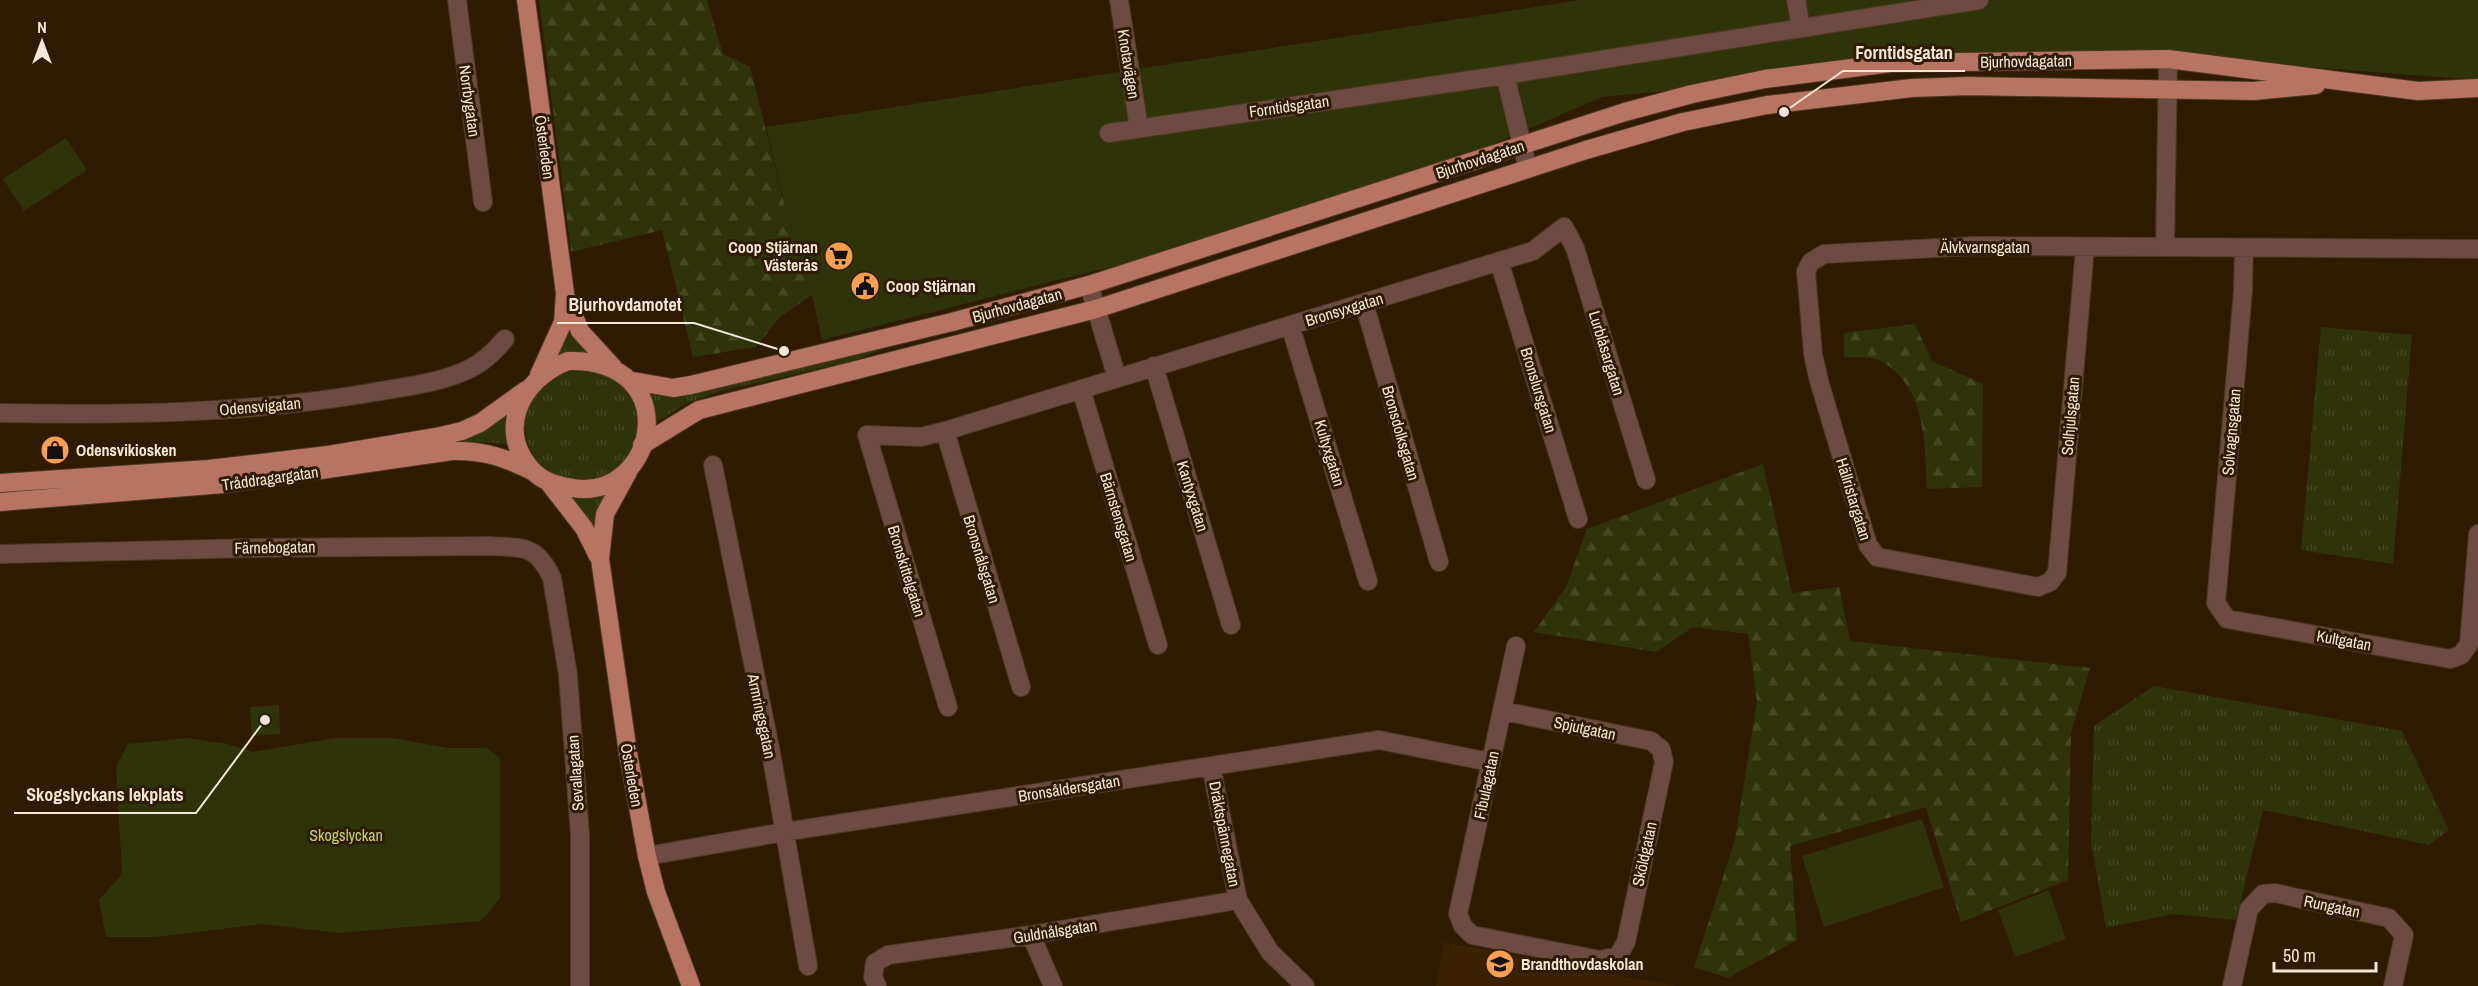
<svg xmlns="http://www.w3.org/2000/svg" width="2478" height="986" font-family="'Archivo Narrow',sans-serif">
  <defs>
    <pattern id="grass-tufts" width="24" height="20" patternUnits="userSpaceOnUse" patternTransform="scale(1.5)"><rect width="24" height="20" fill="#2f3408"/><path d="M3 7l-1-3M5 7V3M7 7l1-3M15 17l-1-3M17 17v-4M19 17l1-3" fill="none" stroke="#444820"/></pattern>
    <pattern id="forest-firs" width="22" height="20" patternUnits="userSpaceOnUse" patternTransform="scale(1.5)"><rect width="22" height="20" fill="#2f3408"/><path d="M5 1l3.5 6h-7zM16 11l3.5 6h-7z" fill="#444820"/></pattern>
  </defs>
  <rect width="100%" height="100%" fill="#2f1b02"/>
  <path fill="#3a2100" d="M1444 942 1676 986H1436Z"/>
  <path fill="url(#grass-tufts)" d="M2321 327 2412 335 2393 564 2301 550Z
    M571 328 589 352 557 356Z
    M897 343 857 360 721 391 685 404 656 423 651 394 670 395Z
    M525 425a56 56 0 1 1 112 0a56 56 0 1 1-112 0Z
    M506 417 510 445 486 442 449 444 484 431Z
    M606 492 592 527 570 496Z
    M2154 686 2402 731 2449 830 2429 845 2263 810 2236 920 2173 914 2106 928 2091 841 2094 726Z"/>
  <path fill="url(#forest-firs)" d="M539 0H707L723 54 750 67 789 223 812 295 780 317 756 347 693 357 662 230 571 252Z
    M1915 324 1932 361 1983 384 1982 487 1927 489C1925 444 1926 386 1881 361 1872 356 1854 358 1844 357V333Z
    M1763 464 1792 593 1839 587 1850 641 2090 668 2071 733 2068 880 1961 922 1926 807 1790 846 1797 940 1728 978 1694 967 1735 840 1757 702 1748 634 1693 627 1656 652 1534 632 1566 587 1587 529Z"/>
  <path fill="#2f3408" d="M1580 0H2478V80L2168 56 1989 55 1845 59 1778 68 1665 91 1602 97 1478 151 1122 264 822 340 812 295 789 223 766 127Z
    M66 138 87 170 24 211 3 179Z
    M279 705 280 734 252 736 250 707Z
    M187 738 228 744 253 752 335 738H392L448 748H486L500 758V898L488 914 479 921 339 933 262 924 156 937H106L99 900 122 874 116 767 128 744Z
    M1922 819 1944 887 1824 927 1802 856Z
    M2049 890 2066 939 2015 957 1998 910Z"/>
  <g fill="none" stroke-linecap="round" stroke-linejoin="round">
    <g stroke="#4b3820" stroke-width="20">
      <path id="minor" d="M457 0 483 202
        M1119 0 1139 128
        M1796 0 1801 27
        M1505 75 1528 169
        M1109 133 1505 75 1979 0
        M2165 247 2168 59
        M2085 248 2057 573 2050 582 2038 587 1877 557 1868 545 1819 381 1813 354 1806 271 1811 262 1824 254 1973 246 2478 249
        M2244 248 2243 291 2216 603 2227 619 2450 659 2461 655 2469 644 2478 534
        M1499 261 1578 519
        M1089 285 1117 378
        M1364 303 1439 562
        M1290 325 1368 581
        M1154 366 1231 625
        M1081 389 1158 645
        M0 413C124 415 246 414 369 393 401 387 437 384 467 370 483 363 494 352 505 339
        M945 431 1021 687
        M713 465 771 753 808 966
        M0 554 254 548 489 546C523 548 536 544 552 578L568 675 580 835V986
        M948 707 867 435 921 437 945 431 1533 251 1564 227 1575 248 1646 480
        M1503 711 1651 741 1661 749 1664 762 1626 942 1618 956 1600 960 1472 935 1463 926 1458 914 1516 646
        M1211 766 1238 900 1270 952 1305 986
        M647 856 784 832 1379 740 1490 762
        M1031 935 1053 986
        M877 986 873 977 875 963 888 955 1031 935 1238 900
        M2232 986 2249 909 2263 894 2275 893 2389 918 2404 935 2393 986"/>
    </g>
    <g stroke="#4b3820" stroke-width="20">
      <path id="major" d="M526 0 565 293 563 322 539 375
        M567 299 580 331 613 367
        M568 361C686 358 658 502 572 488 558 485 546 483 535 473 494 433 520 379 568 361Z
        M633 381 673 388 691 385 952 322 1089 285 1625 112 1692 94 1765 79 1891 63 2168 59 2418 91 2478 88
        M642 445 699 410 1096 309 1586 150 1683 122 1767 105 1912 88 1968 86 2254 91 2316 85
        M628 472 605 514 600 559 628 753 647 856 656 892 691 986
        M0 483 209 469 328 455 436 437 462 431 480 423 526 390
        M549 483 584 528 598 556
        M0 502 224 484 452 451C484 450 506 458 534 472"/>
    </g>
    <use href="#minor" stroke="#6b4b42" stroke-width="18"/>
    <use href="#major" stroke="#b67461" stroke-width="18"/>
  </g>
  <defs>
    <g id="supermarket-disc" transform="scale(1.5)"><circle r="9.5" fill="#fa9f4f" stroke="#2f1b02"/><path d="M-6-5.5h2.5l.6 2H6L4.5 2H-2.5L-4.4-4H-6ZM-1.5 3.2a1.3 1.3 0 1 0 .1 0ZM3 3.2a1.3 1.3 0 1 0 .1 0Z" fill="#111"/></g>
    <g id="civic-disc" transform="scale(1.5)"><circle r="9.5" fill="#fa9f4f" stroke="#2f1b02"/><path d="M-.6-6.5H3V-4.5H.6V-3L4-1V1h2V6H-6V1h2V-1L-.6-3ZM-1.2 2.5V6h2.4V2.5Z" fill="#111"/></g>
    <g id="shop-disc" transform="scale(1.5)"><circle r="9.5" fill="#fa9f4f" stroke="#2f1b02"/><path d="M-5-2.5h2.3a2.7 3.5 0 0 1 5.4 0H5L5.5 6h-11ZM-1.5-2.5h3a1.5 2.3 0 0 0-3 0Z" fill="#111"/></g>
    <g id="school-disc" transform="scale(1.5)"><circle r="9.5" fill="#fa9f4f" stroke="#2f1b02"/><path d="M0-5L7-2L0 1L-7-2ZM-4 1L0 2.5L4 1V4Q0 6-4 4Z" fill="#111"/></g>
  </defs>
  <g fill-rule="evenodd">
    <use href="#supermarket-disc" x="839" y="256"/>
    <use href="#civic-disc" x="865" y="286"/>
    <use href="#shop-disc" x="55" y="450"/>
    <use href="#school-disc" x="1500" y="964"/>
  </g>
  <g text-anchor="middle" stroke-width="6" stroke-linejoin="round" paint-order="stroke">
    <g font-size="16" fill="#f5e7d8" stroke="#2f1b02">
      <text transform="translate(2026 61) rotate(-1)" y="6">Bjurhovdagatan</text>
      <text transform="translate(1129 64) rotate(81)" y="6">Knotavägen</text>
      <text transform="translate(470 101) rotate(82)" y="6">Norrbygatan</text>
      <text transform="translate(1289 106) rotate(-8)" y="6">Forntidsgatan</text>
      <text transform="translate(545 147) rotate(82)" y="6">Österleden</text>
      <text transform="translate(1480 159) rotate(-18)" y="6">Bjurhovdagatan</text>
      <text x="1985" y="253">Älvkvarnsgatan</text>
      <text transform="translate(1017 305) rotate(-15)" y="6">Bjurhovdagatan</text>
      <text transform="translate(1344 309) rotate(-17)" y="6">Bronsyxgatan</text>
      <text transform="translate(1607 353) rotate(73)" y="6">Lurblåsargatan</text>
      <text transform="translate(1539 390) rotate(73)" y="6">Bronslursgatan</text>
      <text transform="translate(260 406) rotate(-5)" y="6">Odensvigatan</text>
      <text transform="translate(2070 416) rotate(-85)" y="6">Solhjulsgatan</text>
      <text transform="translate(2231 432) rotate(-85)" y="6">Solvagnsgatan</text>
      <text transform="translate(1401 433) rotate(74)" y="6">Bronsdolksgatan</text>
      <text transform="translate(1330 453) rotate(73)" y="6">Kultyxgatan</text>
      <text transform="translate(270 478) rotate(-8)" y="6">Tråddragargatan</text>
      <text transform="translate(1193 496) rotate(73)" y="6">Kantyxgatan</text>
      <text transform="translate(1854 499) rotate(73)" y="6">Hällristargatan</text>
      <text transform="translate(1119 517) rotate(73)" y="6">Bärnstensgatan</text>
      <text transform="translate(275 547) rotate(-1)" y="6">Färnebogatan</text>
      <text transform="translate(982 559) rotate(73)" y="6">Bronsnålsgatan</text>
      <text transform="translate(907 571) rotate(73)" y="6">Bronskittelgatan</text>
      <text transform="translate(2344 640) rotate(10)" y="6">Kultgatan</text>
      <text transform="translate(762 716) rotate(78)" y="6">Armringsgatan</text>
      <text transform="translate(1585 728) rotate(12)" y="6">Spjutgatan</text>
      <text transform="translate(575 773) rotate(-94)" y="6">Sevallagatan</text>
      <text transform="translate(632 775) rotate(80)" y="6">Österleden</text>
      <text transform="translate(1486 785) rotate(-78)" y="6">Fibulagatan</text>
      <text transform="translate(1069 788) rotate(-9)" y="6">Bronsåldersgatan</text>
      <text transform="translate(1225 834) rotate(79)" y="6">Dräktspännegatan</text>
      <text transform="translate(1644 854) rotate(-78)" y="6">Sköldgatan</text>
      <text transform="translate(2332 906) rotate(12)" y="6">Rungatan</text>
      <text transform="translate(1055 931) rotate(-9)" y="6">Guldnålsgatan</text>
    </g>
    <g font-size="16" font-weight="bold" fill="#f5e7d8" stroke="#2f1b02" text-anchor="start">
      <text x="818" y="253" text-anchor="end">Coop Stjärnan<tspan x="818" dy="18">Västerås</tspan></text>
      <text x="886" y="292">Coop Stjärnan</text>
      <text x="76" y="456">Odensvikiosken</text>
      <text x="1521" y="970">Brandthovdaskolan</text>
    </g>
    <g font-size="16" fill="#c1d166" stroke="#2f1b02">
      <text x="346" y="841">Skogslyckan</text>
    </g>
  </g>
  <path fill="none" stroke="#f5e7d8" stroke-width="2" d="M1784 112L1843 71H1965M784 351L694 323H557M265 720L196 813H14"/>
  <g fill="#f5e7d8" stroke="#2f1b02" stroke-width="2">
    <circle cx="1784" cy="112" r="6"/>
    <circle cx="784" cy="351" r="6"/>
    <circle cx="265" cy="720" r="6"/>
  </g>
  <g font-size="18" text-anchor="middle" font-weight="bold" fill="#f5e7d8" stroke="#2f1b02" stroke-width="6" stroke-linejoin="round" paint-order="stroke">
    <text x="1904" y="59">Forntidsgatan</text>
    <text x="625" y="311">Bjurhovdamotet</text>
    <text x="105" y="801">Skogslyckans lekplats</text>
  </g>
  <g transform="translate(42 42)" stroke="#2f1b02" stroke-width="4.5" paint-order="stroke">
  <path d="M0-4.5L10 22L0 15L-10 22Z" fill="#f5e7d8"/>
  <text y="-9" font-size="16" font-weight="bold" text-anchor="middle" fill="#f5e7d8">N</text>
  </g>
  <path d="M2274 962v9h102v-9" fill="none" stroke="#f5e7d8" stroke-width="3"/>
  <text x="2283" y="962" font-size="18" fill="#f5e7d8" stroke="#2f1b02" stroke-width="4.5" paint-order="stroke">50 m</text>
</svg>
